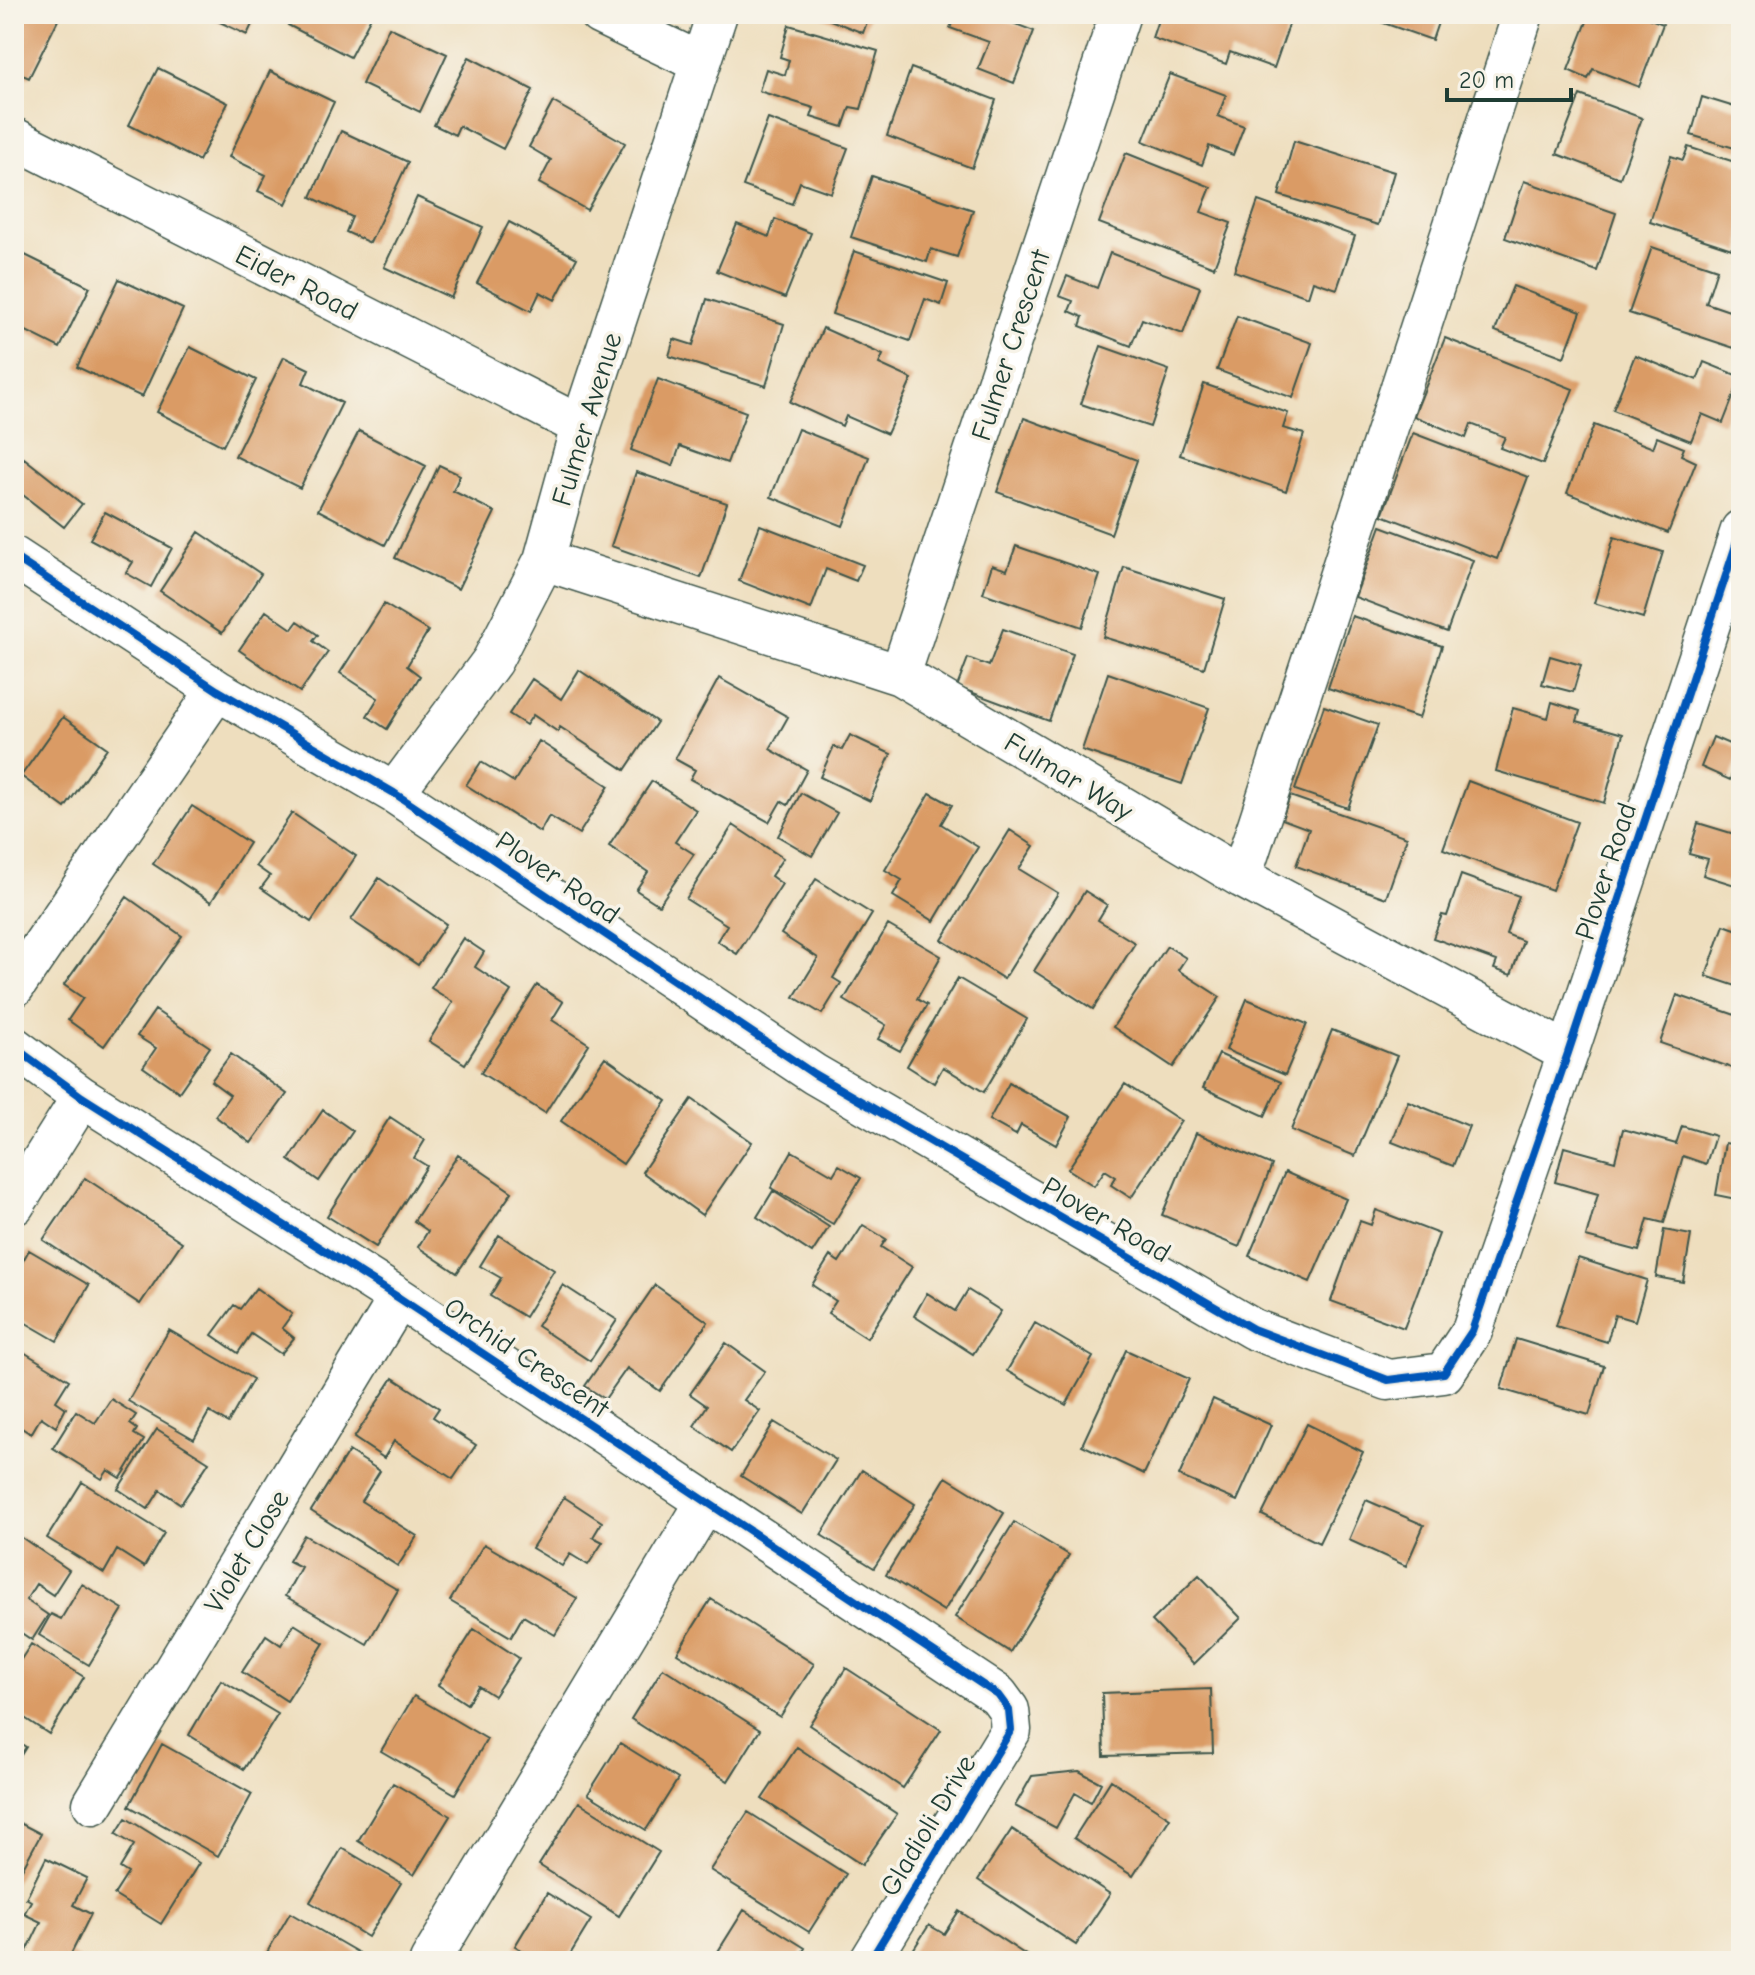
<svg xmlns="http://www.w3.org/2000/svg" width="1755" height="1975" font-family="'Comic Neue',sans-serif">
  <rect width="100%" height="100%" fill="#f7f3e8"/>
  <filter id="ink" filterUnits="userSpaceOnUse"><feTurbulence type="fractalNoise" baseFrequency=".0125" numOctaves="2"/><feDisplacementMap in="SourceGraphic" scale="16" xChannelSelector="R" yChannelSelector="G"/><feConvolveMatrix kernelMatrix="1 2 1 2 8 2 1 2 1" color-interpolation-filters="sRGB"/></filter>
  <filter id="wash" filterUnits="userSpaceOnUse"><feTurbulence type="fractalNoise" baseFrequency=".006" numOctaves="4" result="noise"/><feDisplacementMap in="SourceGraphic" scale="32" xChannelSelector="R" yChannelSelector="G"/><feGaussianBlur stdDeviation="1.8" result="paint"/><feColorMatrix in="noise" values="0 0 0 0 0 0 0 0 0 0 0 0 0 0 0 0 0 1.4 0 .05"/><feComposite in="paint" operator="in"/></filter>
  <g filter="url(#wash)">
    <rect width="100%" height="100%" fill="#eedebe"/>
    <g id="blocks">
      <path fill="#da9b65" d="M14 14H61L29 78 14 71Z
        M203 14H257L247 35Z
        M294 14H365L371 17 350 57 288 25Z
        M815 14H870L863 33Z
        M956 14H989L1034 31 1014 83 978 69 989 42 950 28Z
        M1160 14H1285L1292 16 1274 68 1230 52 1226 64 1152 38Z
        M1358 14H1441L1432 40Z
        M1590 14H1638L1663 24 1639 87 1593 69 1588 79 1568 70Z
        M789 25 878 51 861 109 850 107 843 127 811 117 814 108 759 91 766 69 785 75 789 60 780 57Z
        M389 27 447 54 420 112 362 84Z
        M469 57 533 90 503 149 459 126 455 135 434 125Z
        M158 68 228 103 199 161 129 125Z
        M911 68 996 100 972 168 887 136Z
        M270 71 334 102 286 204 258 191 266 175 229 157Z
        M1170 74 1226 95 1218 116 1244 126 1233 155 1209 146 1202 165 1143 141Z
        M1580 95 1642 118 1620 178 1557 154Z
        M1702 97 1741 109V150L1691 135Z
        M553 102 625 143 587 210 539 183 551 160 529 147Z
        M768 119 848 148 831 193 800 182 792 204 743 186Z
        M341 131 408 162 370 243 346 232 352 217 311 197Z
        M1294 141 1394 172 1378 225 1279 195Z
        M1688 147 1741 164V252L1650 222 1671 156 1683 160Z
        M1126 153 1211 187 1201 212 1231 223 1214 267 1099 223Z
        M872 176 973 210 957 257 931 249 927 262 851 237Z
        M1524 181 1616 213 1597 271 1505 238Z
        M417 197 483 227 451 298 384 267Z
        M1258 201 1355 236 1337 289 1313 281 1308 297 1234 271Z
        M775 219 811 233 785 298 717 271 737 224 769 237Z
        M509 222 577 258 555 300 540 292 531 311 477 283Z
        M1652 247 1717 269 1706 303 1741 315V326L1734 348 1629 313Z
        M854 251 948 283 941 305 925 299 910 341 832 314Z
        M21 253 90 287 60 348 14 325V268Z
        M1110 253 1200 287 1183 334 1142 319 1131 346 1080 326 1083 317 1069 311 1073 301 1059 296 1067 276 1097 288Z
        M119 279 183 309 142 397 77 367Z
        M1513 286 1581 312 1564 357 1495 331Z
        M707 299 784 324 766 386 669 356 674 339 693 345Z
        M1237 316 1312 343 1293 398 1217 370Z
        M823 328 883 355 879 364 912 379 887 434 846 416 842 426 790 402Z
        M1445 338 1573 389 1543 464 1500 448 1505 437 1471 424 1466 438 1414 416Z
        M1101 346 1169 370 1150 427 1081 404Z
        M190 347 256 380 223 446 157 412Z
        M1635 355 1697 380 1704 362 1741 377 1723 423 1702 414 1691 441 1613 410Z
        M284 357 309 369 303 383 342 403 300 488 235 456Z
        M658 379 746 412 727 463 680 446 673 466 631 450Z
        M1204 384 1288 413 1283 428 1304 434 1286 491 1180 455Z
        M14 392 23 396 14 414Z
        M1024 418 1137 460 1111 534 997 492Z
        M1594 425 1653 448 1657 437 1684 448 1681 455 1696 462 1668 533 1567 493Z
        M798 429 869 457 843 526 771 497Z
        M359 431 426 466 385 545 318 510Z
        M1413 433 1528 477 1497 559 1382 515Z
        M24 458 82 504 64 527 14 488V471Z
        M439 465 460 475 453 491 495 512 458 589 395 558Z
        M636 472 727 503 701 578 611 546Z
        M105 512 172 548 151 587 126 573 133 562 90 539Z
        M760 525 863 565 856 581 826 569 811 609 739 581Z
        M1381 526 1473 560 1447 632 1355 597Z
        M199 532 261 574 222 633 160 591Z
        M1614 537 1663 552 1643 618 1594 603Z
        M1016 546 1100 575 1082 627 983 593 992 565 1007 570Z
        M1124 567 1225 599 1204 668 1103 637Z
        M384 604 428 631 407 666 420 676 387 729 367 716 378 698 340 673Z
        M266 611 292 629 298 621 318 635 313 641 328 652 300 692 239 650Z
        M1352 616 1442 646 1419 718 1328 688Z
        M1003 629 1073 654 1049 721 957 687 968 658 989 666Z
        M1550 656 1581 665 1573 692 1542 684Z
        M579 670 657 722 625 770 560 727 558 732 533 715 526 725 509 714 532 679 561 699Z
        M1108 673 1209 708 1182 784 1082 750Z
        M719 678 788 717 770 749 807 770 788 805 781 801 769 822 690 779 695 770 675 759Z
        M1740 698H1741V726L1732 723Z
        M1552 702 1580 711 1577 721 1623 734 1604 803 1496 771 1513 708 1548 718Z
        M1324 706 1378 725 1348 808 1295 790Z
        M63 717 107 748 65 808 21 776Z
        M850 735 891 754 870 801 820 777 834 746 842 750Z
        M1713 737 1741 749 1730 780 1701 767Z
        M539 741 609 786 579 834 549 816 540 832 466 785 481 762 514 782Z
        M652 781 696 810 675 842 694 854 659 905 636 890 648 872 609 846Z
        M1468 781 1577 822 1552 890 1443 849Z
        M801 793 837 813 812 856 778 836Z
        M930 793 952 805 941 824 978 847 934 921 893 896 902 880 885 870Z
        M1290 796 1407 837 1386 898 1296 866 1309 829 1282 819Z
        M192 806 249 843 211 902 153 864Z
        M292 813 356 856 311 922 261 888 270 876 256 866Z
        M1698 823 1741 836V887L1703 875 1708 859 1689 854Z
        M733 825 783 858 771 876 782 884 737 954 717 941 727 925 686 899Z
        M1010 830 1034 846 1019 869 1058 893 1004 979 942 940Z
        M1461 875 1519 896 1506 934 1523 941 1511 975 1494 969 1497 961 1433 938 1442 915 1447 916Z
        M379 878 446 924 418 965 351 920Z
        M816 879 872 914 833 978 841 983 822 1014 794 997 818 958 781 934Z
        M1085 891 1107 905 1098 920 1135 943 1093 1009 1034 971Z
        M127 897 182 936 104 1046 68 1020 83 998 64 985Z
        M888 925 941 956 917 999 927 1005 900 1051 878 1039 886 1025 844 1000Z
        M1724 925 1741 931 1739 987 1706 976Z
        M463 938 484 952 475 967 511 991 465 1064 429 1041 453 1002 431 988Z
        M1167 946 1186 958 1178 970 1220 997 1173 1067 1113 1027Z
        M958 978 1027 1019 984 1092 943 1067 934 1083 907 1066Z
        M537 985 563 1002 552 1020 589 1044 545 1113 481 1073Z
        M1677 995 1741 1017V1071L1660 1043Z
        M1247 999 1307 1024 1285 1075 1226 1050Z
        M155 1010 210 1047 179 1092 143 1067 156 1048 137 1036Z
        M1332 1030 1397 1056 1355 1156 1291 1130Z
        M231 1054 287 1094 251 1143 215 1116 230 1095 211 1081Z
        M1219 1054 1281 1082 1265 1116 1203 1088Z
        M605 1057 667 1101 623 1164 561 1121Z
        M1009 1083 1071 1117 1056 1145 1021 1125 1016 1135 989 1120Z
        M1125 1084 1181 1121 1131 1198 1111 1185 1116 1177 1105 1170 1094 1186 1068 1169Z
        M692 1099 752 1142 702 1215 642 1172Z
        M1408 1101 1469 1126 1453 1166 1392 1142Z
        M323 1110 353 1131 319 1181 289 1160Z
        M390 1117 425 1140 414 1158 427 1166 376 1247 327 1216Z
        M1682 1126 1715 1136 1706 1164 1683 1156 1664 1223 1648 1219 1639 1251 1586 1237 1598 1194 1555 1182 1564 1147 1615 1161 1623 1129 1676 1144Z
        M1196 1133 1272 1165 1239 1247 1162 1215Z
        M1725 1143 1741 1146V1200L1716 1195Z
        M792 1151 833 1175 839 1165 861 1178 833 1224 771 1188Z
        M458 1155 512 1192 457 1273 418 1247 428 1231 414 1221Z
        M1285 1172 1346 1199 1310 1282 1249 1256Z
        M85 1178 182 1242 140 1304 43 1240Z
        M773 1191 829 1227 812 1253 757 1217Z
        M1376 1210 1439 1234 1404 1328 1331 1301 1360 1221 1371 1225Z
        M863 1225 886 1239 881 1247 912 1267 867 1338 828 1313 836 1301 812 1285 830 1256 839 1262Z
        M1664 1230 1691 1235 1683 1282 1656 1277Z
        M499 1235 554 1270 525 1317 490 1296 501 1278 480 1266Z
        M29 1250 89 1285 57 1341 14 1316V1277Z
        M1578 1258 1647 1280 1635 1321 1615 1315 1607 1342 1556 1326Z
        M563 1285 617 1320 590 1361 537 1326Z
        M655 1285 708 1322 660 1391 627 1368 605 1399 585 1386Z
        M256 1288 292 1314 282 1328 294 1338 281 1354 251 1334 238 1353 212 1335 234 1305 240 1309Z
        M968 1290 1001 1311 973 1354 914 1316 927 1293 955 1311Z
        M1035 1323 1093 1357 1066 1405 1007 1371Z
        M169 1330 253 1379 228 1423 209 1412 194 1439 128 1401Z
        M1516 1339 1604 1366 1589 1415 1501 1389Z
        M726 1343 765 1371 744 1400 760 1411 731 1452 694 1426 707 1406 690 1394Z
        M14 1346 69 1380 56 1401 66 1408 56 1427 41 1417 31 1434 14 1423Z
        M1126 1350 1189 1379 1144 1474 1082 1445Z
        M393 1378 439 1408 433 1417 476 1445 453 1479 394 1441 384 1458 354 1438Z
        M111 1399 136 1415 130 1424 137 1429 134 1434 144 1440 121 1478 108 1470 102 1479 53 1448 76 1411 95 1423Z
        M1213 1399 1271 1425 1237 1501 1179 1476Z
        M774 1422 836 1460 802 1514 741 1476Z
        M1307 1424 1363 1452 1319 1543 1262 1515Z
        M157 1429 209 1462 181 1504 160 1490 148 1509 118 1489Z
        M349 1451 380 1471 361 1501 417 1536 398 1566 311 1511Z
        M862 1470 915 1504 874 1568 821 1535Z
        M946 1477 1004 1513 944 1611 886 1575Z
        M82 1482 164 1533 144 1567 117 1550 104 1573 47 1538Z
        M564 1497 602 1522 593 1537 603 1542 588 1565 570 1554 562 1566 532 1548Z
        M1366 1500 1424 1525 1406 1566 1349 1540Z
        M1014 1522 1069 1555 1010 1652 955 1617Z
        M304 1535 398 1590 367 1644 285 1596 301 1567 289 1561Z
        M21 1537 69 1570 53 1595 36 1584 26 1600 48 1615 32 1640 14 1628V1548Z
        M484 1544 577 1598 555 1635 523 1616 511 1637 450 1601Z
        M1199 1575 1241 1618 1194 1664 1152 1621Z
        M82 1584 123 1609 89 1665 39 1635 51 1614 61 1619Z
        M711 1599 814 1664 780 1717 677 1653Z
        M294 1624 324 1643 287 1701 242 1672 266 1635 281 1645Z
        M474 1629 519 1658 494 1696 478 1686 467 1704 438 1685Z
        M31 1644 84 1677 49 1734 14 1711V1670Z
        M663 1668 760 1730 728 1781 631 1719Z
        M846 1668 941 1730 903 1788 809 1725Z
        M221 1680 278 1714 244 1769 189 1735Z
        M1211 1689 1213 1753 1104 1756 1102 1693Z
        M414 1696 487 1739 455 1794 381 1751Z
        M14 1739 26 1747 14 1766Z
        M620 1743 678 1779 646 1830 588 1794Z
        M162 1744 252 1794 218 1856 129 1806Z
        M797 1747 897 1814 862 1865 762 1799Z
        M1079 1771 1101 1783 1091 1802 1075 1793 1056 1828 1015 1806 1032 1776Z
        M1111 1780 1170 1818 1133 1876 1074 1838Z
        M393 1783 450 1816 414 1875 358 1841Z
        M579 1802 659 1852 619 1916 539 1865Z
        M748 1812 846 1874 809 1932 710 1870Z
        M126 1818 199 1863 161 1924 114 1895 128 1873 120 1868 134 1845 116 1834Z
        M14 1820 41 1834 14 1884Z
        M1012 1829 1110 1894 1076 1945 978 1880Z
        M342 1848 401 1883 368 1937 310 1902Z
        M46 1858 87 1878 73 1905 91 1914 71 1954 84 1961H32L24 1957 41 1922 24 1914 31 1901 26 1898Z
        M547 1893 591 1920 566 1961H540L515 1946Z
        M744 1910 805 1948 797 1961H712Z
        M959 1911 1035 1961H906L929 1925 944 1934Z
        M290 1913 359 1953 354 1961H262Z"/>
    </g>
  </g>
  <g filter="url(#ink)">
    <use href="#blocks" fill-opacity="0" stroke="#3e5549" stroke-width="2"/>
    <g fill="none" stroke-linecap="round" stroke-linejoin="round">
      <g stroke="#3e5549" stroke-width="43">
        <path id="minor" d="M599 14 701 63
          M14 138 581 426
          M14 557 217 690 394 793 814 1074 1253 1329 1388 1380 1444 1373 1472 1331 1568 1053 1741 530
          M544 560 900 675 1241 877 1568 1053
          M900 675 1120 14
          M394 793 492 661 544 560 581 426 717 14
          M1241 877 1523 14
          M14 987 217 690
          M14 1047 82 1097 399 1298 998 1695 1009 1710 1011 1730 870 1961
          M14 1205 82 1097
          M93 1804 399 1298
          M430 1961 706 1502"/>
      </g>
      <use href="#minor" stroke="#fff" stroke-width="40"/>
      <g stroke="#f7f3e8" stroke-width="13">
        <path id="cycleway" d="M14 557 217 690 394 793 814 1074 1253 1329 1388 1380 1444 1373 1472 1331 1568 1053 1741 530
          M14 1047 82 1097 399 1298 998 1695 1009 1710 1011 1730 870 1961"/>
      </g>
      <use href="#cycleway" stroke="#0057b8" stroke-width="8"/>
    </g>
  </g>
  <g text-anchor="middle" stroke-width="7" stroke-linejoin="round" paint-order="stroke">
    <g font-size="28" fill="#1f3d34" stroke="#f7f3e8">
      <text transform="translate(297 282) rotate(27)" y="10">Eider Road</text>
      <text transform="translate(1010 345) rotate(-72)" y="10">Fulmer Crescent</text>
      <text transform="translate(586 419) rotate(-73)" y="10">Fulmer Avenue</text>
      <text transform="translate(1069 776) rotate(31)" y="10">Fulmar Way</text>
      <text transform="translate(1605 871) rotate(-72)" y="10">Plover Road</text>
      <text transform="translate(558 877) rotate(34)" y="10">Plover Road</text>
      <text transform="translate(1107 1219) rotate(30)" y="10">Plover Road</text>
      <text transform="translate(527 1357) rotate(34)" y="10">Orchid Crescent</text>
      <text transform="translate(246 1551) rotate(-59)" y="10">Violet Close</text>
      <text transform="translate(927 1825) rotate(-59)" y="10">Gladioli Drive</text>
    </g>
  </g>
  <rect width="1755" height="1975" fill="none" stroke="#f7f3e8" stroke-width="48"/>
  <path d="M1447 88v12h124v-12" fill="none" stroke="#1f3d34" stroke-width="4"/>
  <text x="1459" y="88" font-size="24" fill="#1f3d34" stroke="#f7f3e8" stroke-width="6" paint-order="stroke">20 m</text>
</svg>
